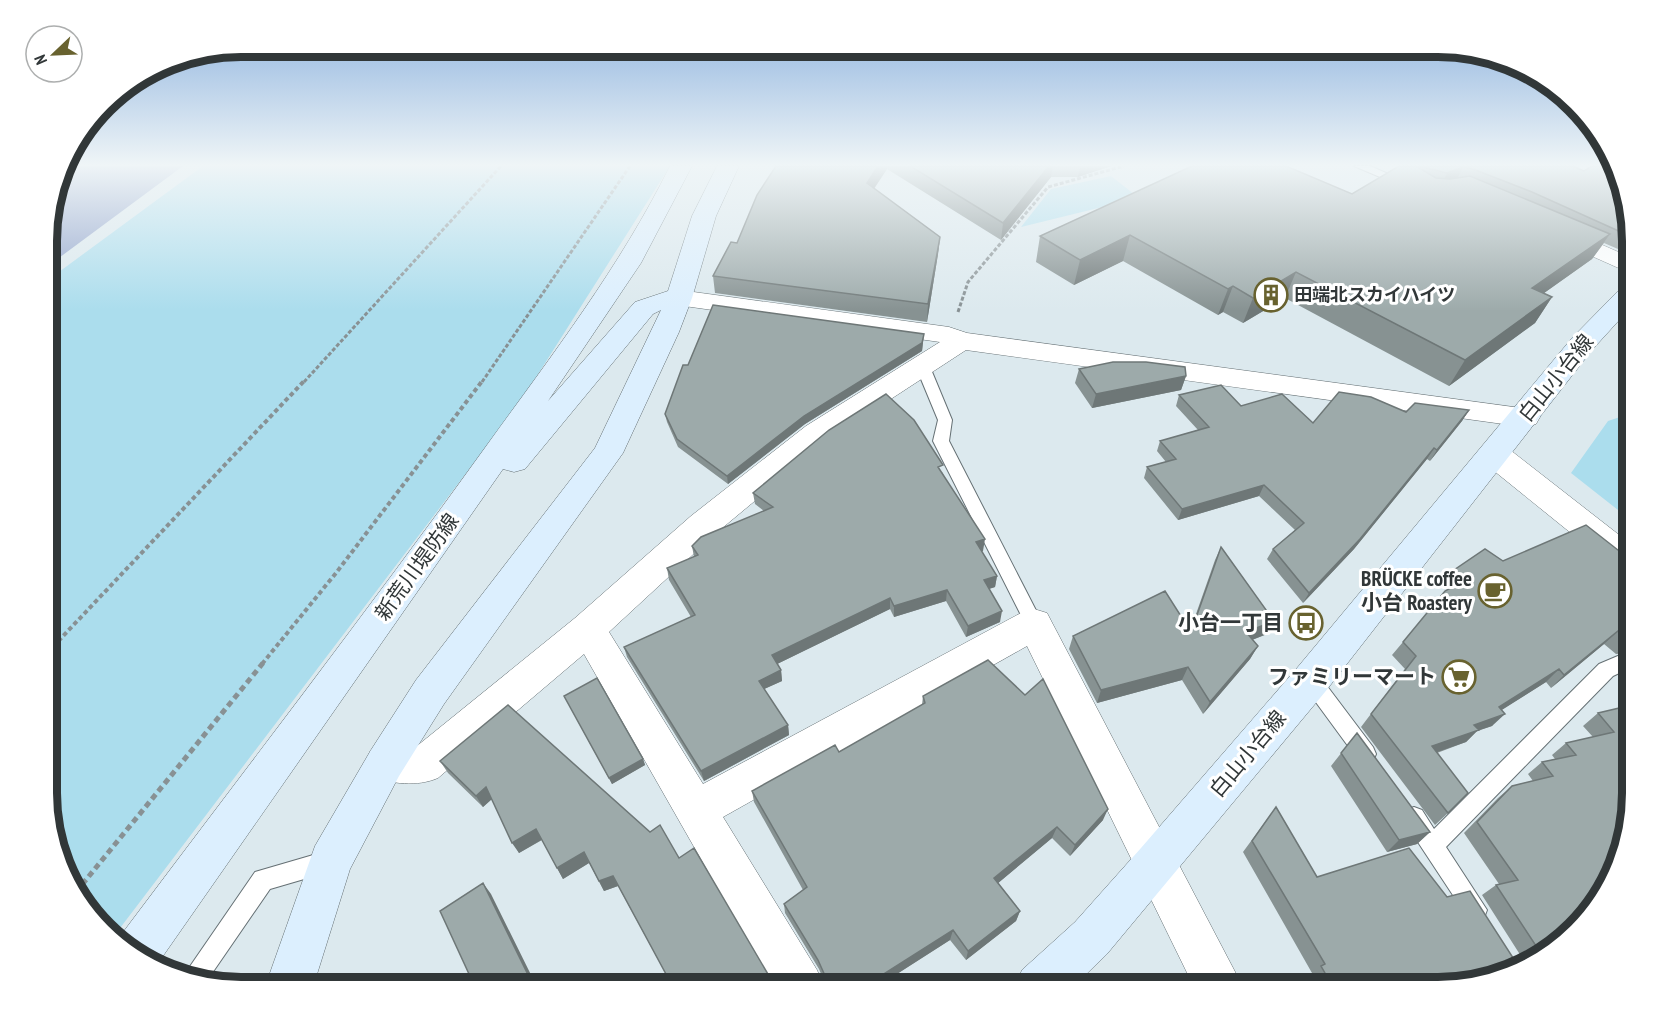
<svg xmlns="http://www.w3.org/2000/svg" width="1679" height="1034" font-family="'PT Sans Narrow','Noto Sans JP',sans-serif">
  <rect width="100%" height="100%" fill="#dce9ee"/>
  <path fill="#abdded" d="M203 166H670L521 401 114 936 79 901 48 818V280Z
    M1111 176 1139 198 1021 227 1051 189Z
    M1632 413V521L1571 473 1608 421Z"/>
  <path fill="#91a3cb" d="M63 166H183L48 266V216Z"/>
  <g fill="none" stroke-linecap="round" stroke-linejoin="round">
    <g stroke="#657074" stroke-width="2">
      <path id="service" d="M1354 166H1370L1409 183 1399 185Z
        M923 363 930 367 952 420 949 441 1043 624 1040 629 1034 631 1028 629 933 441 938 420 916 367Z
        M1632 650V667L1613 676 1446 847 1487 910 1484 918 1476 921 1468 918 1406 824 1403 817 1406 810 1414 807 1422 810 1434 829 1599 664Z
        M1311 672 1318 674 1373 747 1376 754 1373 761 1366 763 1359 761 1304 686 1301 680 1304 674Z
        M327 851 335 854 338 862 335 870 270 889 206 982 182 978 255 872Z"/>
    </g>
    <g stroke="#657074" stroke-width="1">
      <path id="minor" d="M1557 225 1632 258V274L1549 237 1545 232 1549 227Z
        M679 290 949 327 967 333 1536 410 1540 417 1536 424 1525 427 966 350 828 440 715 534 609 632 703 784 1021 613 1034 609 1047 613 1243 987H1194L1027 646 723 817 817 970 824 987H774L584 654 438 778C417 787 392 784 371 776L365 763 371 750 385 744 417 746 575 618 691 516 806 426 940 342 670 304 666 298 670 292Z"/>
    </g>
    <g stroke="#657074" stroke-width="1">
      <path id="tertiary" d="M1494 443 1505 446 1632 545V563L1620 567 1608 563 1483 462 1479 454 1483 446Z"/>
    </g>
    <g stroke="#657074" stroke-width="1">
      <path id="secondary" d="M670 166H692L641 263 548 401 635 302 668 291 692 216 717 166H739L716 216 692 298 679 332 623 453 444 704 399 776 350 869 313 987H265L315 846 371 750 416 680 595 448 661 310 653 314 525 469 514 472 503 469 156 966 133 955 118 939C241 775 367 612 487 445 552 355 620 267 670 166Z
        M1632 283V306L1592 350 1325 692 1107 954 1073 987H1015L1022 970 1075 922 1141 848 1297 668 1572 338 1623 286Z"/>
    </g>
    <path stroke="#889194" stroke-width="3" stroke-dasharray="4 2" stroke-linecap="butt" d="M958 312 968 282 1048 187 1124 166
      M304 382 501 166
      M482 382 630 166"/>
    <path stroke="#889194" stroke-width="4" stroke-dasharray="4.5 3" stroke-linecap="butt" d="M48 652 305 380
      M262 664 336 573 483 380"/>
    <path stroke="#889194" stroke-width="5" stroke-dasharray="6 4" stroke-linecap="butt" d="M76 892 263 663"/>
    <use href="#service" fill="#fff" fill-rule="evenodd"/>
    <use href="#minor" fill="#fff" fill-rule="evenodd"/>
    <use href="#tertiary" fill="#fff" fill-rule="evenodd"/>
    <use href="#secondary" fill="#dceffe" fill-rule="evenodd"/>
  </g>
  <path fill="#879292" d="M776 166H1111L1078 177H1051L1001 240 887 169 874 189 940 237 938 254 927 322 715 293 713 276 737 243Z
    M1399 166H1573L1632 228V248L1625 252 1604 243 1592 259 1544 293 1552 297 1535 323 1449 386 1285 298 1243 323 1223 312 1218 315 1123 261 1074 285 1036 262 1040 236 1352 194Z
    M923 342 922 351 805 424 728 484 678 447 667 422 665 414 688 365Z
    M1079 369 1186 376 1181 390 1092 408 1075 383Z
    M1179 395 1241 406 1313 423 1406 412 1469 410 1462 421 1430 461 1427 459 1354 549 1303 603 1267 559 1273 549 1295 530 1259 496 1178 520 1144 478 1147 467 1166 462 1157 451 1160 441 1198 430 1176 406Z
    M942 472 983 551H981L997 576 995 587 989 589 1000 622 966 637 946 601 894 617 890 609 777 664 781 670 782 681 764 689 788 725 789 735 704 781 627 657 624 647 691 617 669 580 667 568 694 557 692 546 764 511 755 504 753 493Z
    M1221 547 1274 621 1267 634 1252 640 1258 646 1250 659 1203 714 1182 680 1097 703 1069 649 1073 636 1190 631 1215 560Z
    M1503 561H1632V649L1616 654 1604 644 1551 688 1546 682 1501 710 1492 726 1477 731 1466 742 1437 753 1448 813 1435 825 1361 727 1405 669 1392 655 1403 642 1451 588 1444 583 1454 570Z
    M564 696 643 759 645 765 612 784Z
    M923 696 1103 820 1070 856 1052 838 998 883 1020 911 1016 921 966 960 950 940 883 983 886 987H673L618 886 604 891 589 863 563 879 542 840 519 853 492 799 483 807 448 773 440 761 679 858 772 981H824L819 969 785 913 784 904 803 890 754 802 752 791 839 752 922 705Z
    M1632 705 1600 901 1535 962 1526 964 1482 895 1496 885 1499 884 1464 833 1498 798 1512 786 1533 781 1528 774 1542 762 1555 759 1552 755 1566 743 1593 737 1583 726 1598 713Z
    M1357 733 1430 832 1417 844 1387 852 1331 766Z
    M1276 807 1317 877 1447 897 1512 966 1450 987H1316L1309 975 1312 973 1243 852Z"/>
  <path fill="#6e7777" d="M878 166H887V169L866 200 867 183Z
    M1049 166H1053L1051 177 1001 240 1003 223Z
    M1080 166H1111L1078 177Z
    M1463 167 1456 181 1440 187 1447 173Z
    M1610 234 1592 259 1516 313 1532 288Z
    M1130 235 1123 261 1074 285 1080 260Z
    M940 237 938 254 927 322 928 304Z
    M1632 242V248L1625 252Z
    M1296 272 1285 298 1243 323 1253 298Z
    M1233 286 1223 312 1218 315 1228 289Z
    M1552 297 1535 323 1449 386 1465 360Z
    M924 334 922 351 805 424 728 484 727 476 804 416Z
    M1186 376 1181 390 1092 408 1096 394Z
    M1469 410 1462 421 1430 461 1437 450Z
    M1434 448 1427 459 1354 549 1303 603 1309 593Z
    M1264 485 1259 496 1178 520 1182 509Z
    M985 539 983 551 974 554 976 542Z
    M997 576 995 587 982 591 984 580Z
    M947 590 946 601 894 617V606Z
    M890 598V609L773 666 772 655Z
    M1002 611 1000 622 966 637 968 626Z
    M1274 621 1267 634 1239 645 1246 632Z
    M1618 631 1604 644 1551 688 1564 675Z
    M1631 641H1632V649L1616 654Z
    M1258 646 1250 659 1203 714 1210 702Z
    M1188 667 1182 680 1097 703 1101 690Z
    M1559 669 1546 682 1486 720 1499 707Z
    M781 670 782 681 760 691 759 681Z
    M1505 714 1492 726 1477 731 1466 742 1420 758 1432 746 1474 725Z
    M788 725 789 735 704 781 701 771Z
    M643 759 645 765 612 784 609 778Z
    M486 787 493 798 483 807 476 796Z
    M1108 809 1103 820 1070 856 1075 845Z
    M1057 827 1052 838 991 889 994 878Z
    M536 829 543 839 519 853 512 843Z
    M1430 832 1417 844 1387 852 1399 840Z
    M584 852 589 863 563 879 557 868Z
    M613 876 618 886 604 891 599 881Z
    M483 883 491 894 537 987H534Z
    M1020 911 1016 921 966 960 968 951Z
    M953 930 950 940 878 986 879 977Z"/>
  <path fill="#9daaaa" stroke="#6e7777" stroke-width="1.5" d="M776 166H878L867 183 940 237 928 304 713 276 731 242 737 243 757 195Z
    M910 166H1049L1003 223Z
    M1192 166H1286L1352 194 1399 166H1416L1436 178 1450 179 1470 176 1610 234 1532 288 1552 297 1465 360 1296 272 1253 298 1233 286 1228 289 1130 235 1080 260 1040 236Z
    M1418 166H1573L1584 171 1592 166H1613L1632 228V237L1532 192 1473 169 1463 167 1447 173Z
    M713 305 924 334 922 343 804 416 727 476 677 439 665 414 683 365H688Z
    M1113 362H1146L1185 367 1186 376 1096 394 1079 369Z
    M1221 385 1241 406 1282 394 1313 423 1339 392 1371 397 1406 412 1415 403 1469 410 1437 450 1434 448 1360 539 1309 593 1273 549 1304 523 1264 485 1182 509 1147 467 1176 459 1160 441 1209 427 1179 395Z
    M886 394 914 420 943 465 938 467 985 539 976 542 997 576 984 580 1002 611 968 626 947 590 894 606 890 598 772 655 781 670 759 681 788 725 701 771 624 647 695 615 667 568 698 555 692 546 701 537 773 507 753 493 829 430Z
    M1586 525 1632 561V641H1631L1618 631 1564 675 1559 669 1499 707 1505 714 1474 725 1479 730 1432 746 1468 793 1448 813 1371 714 1416 656 1403 642 1445 591 1467 579 1454 570 1485 549 1503 561Z
    M1221 547 1274 621 1246 632 1258 646 1210 702 1188 667 1101 690 1073 636 1165 591 1191 632Z
    M988 660 1025 695 1043 679 1108 809 1075 845 1057 827 994 878 1020 911 968 951 953 930 879 977 886 987H673L613 876 599 881 584 852 557 868 536 829 512 843 486 787 476 796 440 761 508 705 650 832 660 825 679 858 694 848 772 981H824L826 978 818 960 784 904 807 887 752 791 835 745 839 752 925 703 923 696Z
    M597 678 643 759 609 778 564 696Z
    M1632 705V805L1600 901 1542 955 1496 885 1518 880 1477 822 1512 786 1553 776 1542 762 1576 755 1566 743 1614 732 1598 713Z
    M1357 733 1430 832 1399 840 1341 753Z
    M1276 807 1317 877 1409 848 1447 897 1470 891 1517 964 1512 965 1514 968 1450 987H1333L1321 966 1325 964 1252 841Z
    M483 883 534 987H475L440 911Z"/>
  <linearGradient id="sky" x2="0" y2="1"><stop stop-color="#85addc"/><stop offset="0.53" stop-color="#eff5f7"/><stop offset="1" stop-color="#eff5f7" stop-opacity="0"/></linearGradient>
  <rect width="1679" height="311" fill="url(#sky)"/>
  <defs>
    <g id="building-ring" transform="scale(1.725)"><circle r="9.5" fill="#fff" stroke="#68622f" stroke-width="1.5"/><path d="M-4-6H4V6H1V3H-1V6H-4ZM-2.5-4.3h1.7v1.8h-1.7ZM.8-4.3h1.7v1.8H.8ZM-2.5-1h1.7V.8h-1.7ZM.8-1h1.7V.8H.8Z" fill="#68622f"/></g>
    <g id="cafe-ring" transform="scale(1.725)"><circle r="9.5" fill="#fff" stroke="#68622f" stroke-width="1.5"/><path d="M-5.5-4.5H6V0H3Q3 3.5 0 3.5H-2.5Q-5.5 3.5-5.5 0ZM3-3.2v2h1.7v-2ZM-6 4.5H4V6H-6Z" fill="#68622f"/></g>
    <g id="bus-ring" transform="scale(1.725)"><circle r="9.5" fill="#fff" stroke="#68622f" stroke-width="1.5"/><path d="M-5-6H5V4H4V6H2V4H-2V6H-4V4H-5ZM-3.5-4V0h7V-4ZM-3.5 1.2v1.5H-2V1.2ZM2 1.2v1.5H3.5V1.2Z" fill="#68622f"/></g>
    <g id="supermarket-ring" transform="scale(1.725)"><circle r="9.5" fill="#fff" stroke="#68622f" stroke-width="1.5"/><path d="M-6-5.5h2.5l.6 2H6L4.5 2H-2.5L-4.4-4H-6ZM-1.5 3.2a1.3 1.3 0 1 0 .1 0ZM3 3.2a1.3 1.3 0 1 0 .1 0Z" fill="#68622f"/></g>
  </defs>
  <g fill-rule="evenodd">
    <use href="#building-ring" x="1271" y="295"/>
    <use href="#cafe-ring" x="1495" y="591"/>
    <use href="#bus-ring" x="1306" y="623"/>
    <use href="#supermarket-ring" x="1459" y="677"/>
  </g>
  <g text-anchor="middle" stroke-width="6" stroke-linejoin="round" paint-order="stroke">
    <g font-size="18" font-weight="bold" fill="#313738" stroke="#fff" text-anchor="start">
      <text x="1294" y="301">田端北スカイハイツ</text>
    </g>
    <g font-size="21" fill="#313738" stroke="#fff">
      <text transform="translate(1556 378) rotate(-51)" y="7">白山小台線</text>
      <text transform="translate(417 567) rotate(-54)" y="7">新荒川堤防線</text>
      <text transform="translate(1248 754) rotate(-50)" y="7">白山小台線</text>
    </g>
    <g font-size="21" font-weight="bold" fill="#313738" stroke="#fff" text-anchor="end">
      <text x="1472" y="586">BRÜCKE coffee<tspan x="1472" dy="24">小台 Roastery</tspan></text>
      <text x="1283" y="630">小台一丁目</text>
      <text x="1436" y="684">ファミリーマート</text>
    </g>
  </g>
  <path d="M0 0H1679V1034H0ZM241 57H1438A184 184 0 0 1 1622 241V793A184 184 0 0 1 1438 977H241A184 184 0 0 1 57 793V241A184 184 0 0 1 241 57Z" fill="#fff" fill-rule="evenodd"/>
  <path fill="none" stroke="#313738" stroke-width="8" d="M241 57H1438A184 184 0 0 1 1622 241V793A184 184 0 0 1 1438 977H241A184 184 0 0 1 57 793V241A184 184 0 0 1 241 57Z"/>
  <g transform="translate(54 54) rotate(247)"><circle r="28" fill="#ffffff" stroke="#adafaf" stroke-width="1.5"/>
  <path d="M0-4.5L10 22L0 15L-10 22Z" fill="#68622f"/>
  <text y="-9" font-size="16" font-weight="bold" text-anchor="middle" fill="#313738">N</text>
  </g>
</svg>
